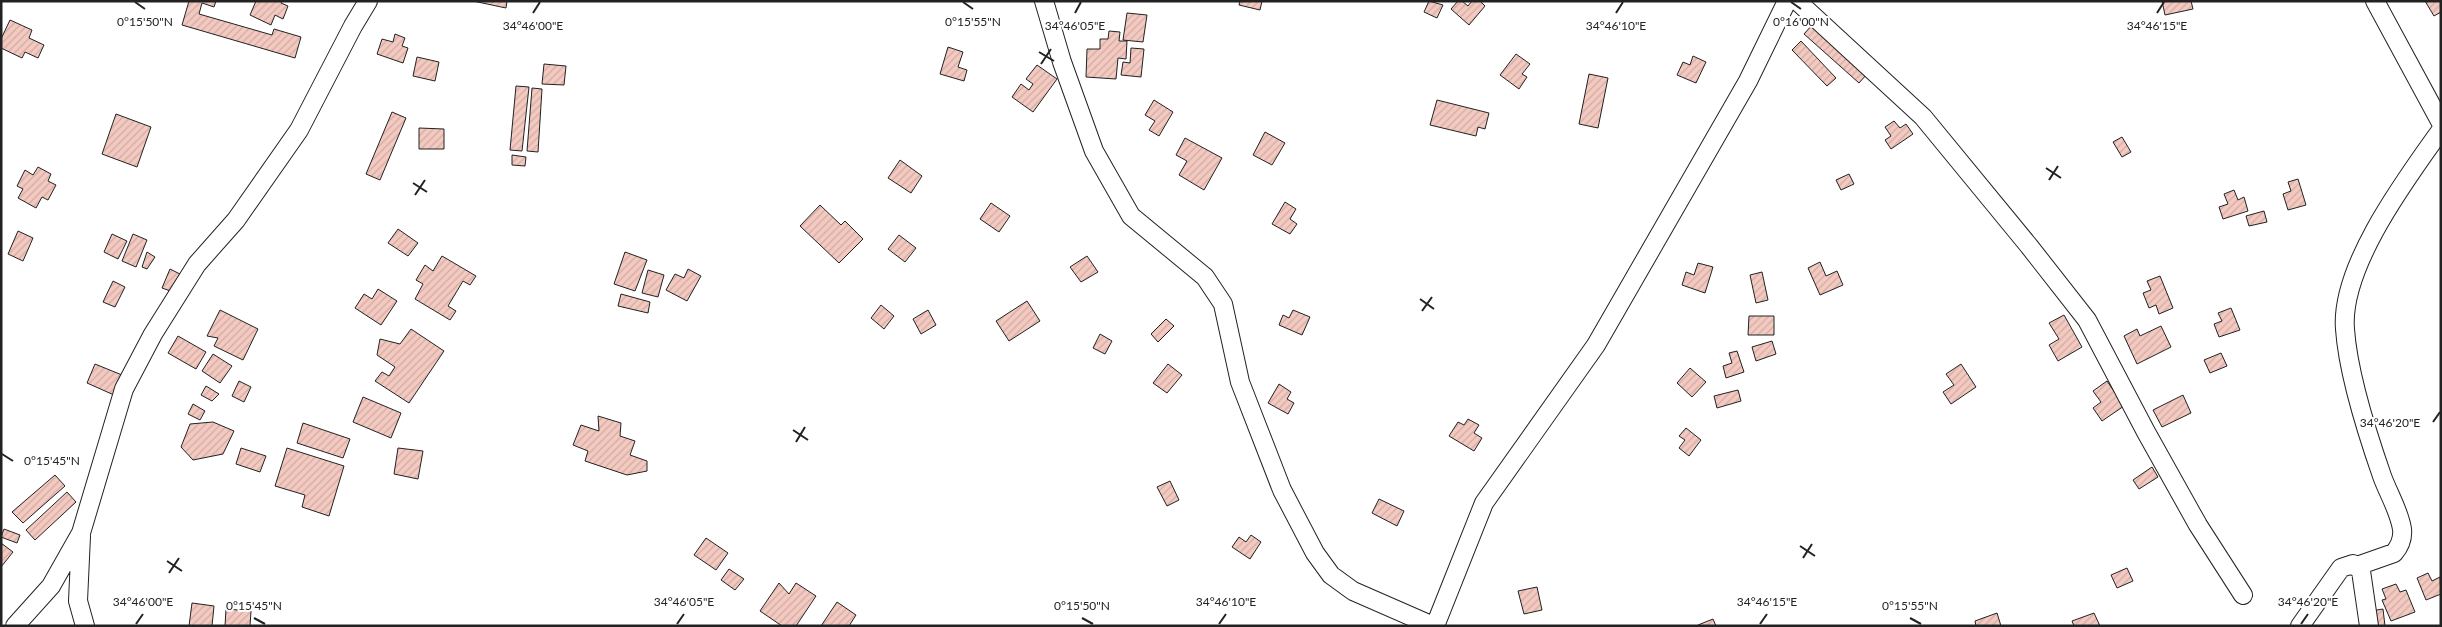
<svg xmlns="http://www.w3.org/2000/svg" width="2442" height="627" font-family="Lato,sans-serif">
  <defs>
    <pattern id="building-hatch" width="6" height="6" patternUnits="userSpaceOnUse" patternTransform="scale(1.25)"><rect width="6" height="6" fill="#f3c9c0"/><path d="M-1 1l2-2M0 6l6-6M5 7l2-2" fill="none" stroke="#d0aca5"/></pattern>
  </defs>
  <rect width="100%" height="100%" fill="#fff"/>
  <path fill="url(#building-hatch)" stroke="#222" d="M189 1H216L214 7 202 3 199 14 272 35 274 29 301 37 295 58 182 25Z
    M256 1H282L281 3 288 6 283 19 275 15 271 25 250 15Z
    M473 1H507L506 8Z
    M1240 1H1262L1260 10 1239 5Z
    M1429 1 1443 5 1437 18 1424 12Z
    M1458 1H1462L1468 6 1472 1H1480L1485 6 1469 25 1451 9Z
    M2162 1H2191L2193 9 2165 15Z
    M2425 1H2441V12L2434 16Z
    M1127 13 1147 15 1143 42 1123 40Z
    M10 20 32 30 29 38 44 45 38 58 25 52 22 58 1 48V39Z
    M1812 25 1867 74 1859 83 1804 34Z
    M1109 31 1120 32 1119 41H1127L1126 59 1118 58 1116 79 1086 77 1087 49H1100V39H1108Z
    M395 34 405 38 402 46 408 48 403 63 377 54 382 39 393 42Z
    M1801 41 1836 78 1827 86 1792 50Z
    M948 47 963 52 958 67 967 70 964 81 940 74Z
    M1131 48 1144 49 1141 77 1121 75 1123 62 1130 63Z
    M1516 54 1530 64 1522 74 1527 77 1519 89 1500 75Z
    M1693 56 1706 62 1696 83 1677 75 1683 62 1690 65Z
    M417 57 439 62 435 81 413 76Z
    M544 64 566 66 564 85 542 84Z
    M1037 65 1057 79 1033 112 1012 97 1021 84 1029 90 1033 84 1026 79Z
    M1589 74 1608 78 1598 128 1579 124Z
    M516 86 529 87 522 151 510 150Z
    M532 88 542 89 538 152 527 151Z
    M1154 100 1173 112 1159 136 1149 130 1155 121 1145 115Z
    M1437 100 1489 113 1485 129 1478 127 1476 136 1430 125Z
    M392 112 406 118 380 180 366 174Z
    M116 114 151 127 137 167 102 154Z
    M1894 121 1900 128 1906 124 1913 134 1891 149 1885 140 1891 136 1885 127Z
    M419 128 444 129V149H419Z
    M1265 132 1285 143 1272 165 1253 155Z
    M2122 137 2131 152 2122 157 2113 142Z
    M1185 138 1222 158 1204 190 1179 175 1187 161 1176 155Z
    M512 155 526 157 525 166 512 165Z
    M900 160 922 176 911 193 888 178Z
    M38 167 51 174 48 181 56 185 48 200 42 197 36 208 18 198 23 189 17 186 25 170 33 175Z
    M1849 174 1854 184 1841 190 1836 180Z
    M2298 179 2306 205 2288 210 2283 194 2291 191 2288 182Z
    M2234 190 2238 200 2244 197 2248 211 2223 219 2219 207 2228 204 2224 194Z
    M1285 202 1296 209 1290 219 1297 224 1290 234 1272 224Z
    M991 203 1010 216 999 232 980 219Z
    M820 205 841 225 845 221 863 239 839 263 800 226Z
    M2264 211 2267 222 2249 226 2246 216Z
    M398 229 418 243 408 256 388 243Z
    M18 231 33 238 23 261 8 254Z
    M112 234 127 241 118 259 104 252Z
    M133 234 147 240 136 267 122 261Z
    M899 235 916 248 905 262 888 249Z
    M147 252 155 257 147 269 142 267Z
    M625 252 647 260 635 291 614 284Z
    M442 256 476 276 470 285 463 281 448 306 456 311 450 320 415 299 423 284 416 280 425 265 433 271Z
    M1087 256 1098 272 1081 282 1070 267Z
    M1820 262 1826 276 1837 271 1843 285 1820 295 1808 268Z
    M1698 263 1713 267 1705 293 1682 285 1686 272 1694 275Z
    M170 269 180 274 173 292 162 288Z
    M688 269 701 276 687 301 666 290 675 274 684 278Z
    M648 270 664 275 658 297 642 293Z
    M1762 272 1768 300 1756 303 1750 275Z
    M2160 276 2173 308 2159 314 2156 305 2149 308 2143 293 2151 290 2147 281Z
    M113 281 125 287 115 307 103 302Z
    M378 289 397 301 381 325 355 308 364 294 372 299Z
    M621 294 650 302 648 313 618 306Z
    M1027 301 1040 321 1009 341 996 321Z
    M881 305 894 316 884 329 871 318Z
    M2231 308 2240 330 2219 337 2214 324 2222 321 2218 313Z
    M220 310 258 329 243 360 214 346 218 338 207 336Z
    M928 310 936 325 921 334 913 319Z
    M1293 310 1310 317 1302 335 1279 325 1283 315 1289 318Z
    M2064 315 2082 347 2058 361 2049 345 2059 339 2049 323Z
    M1749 316H1774V335H1748Z
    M1166 319 1174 326 1158 342 1151 334Z
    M2161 326 2171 347 2137 364 2124 336 2137 329 2140 336Z
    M411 329 444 351 409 403 375 381 382 372 389 376 395 367 377 355 380 339 400 344Z
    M1100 334 1112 341 1105 354 1093 348Z
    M178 336 206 352 196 369 168 353Z
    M1772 341 1776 354 1756 361 1752 347Z
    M1737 351 1744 372 1726 378 1723 366 1732 363 1729 353Z
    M2221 353 2227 366 2210 373 2204 360Z
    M213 354 232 366 220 383 202 371Z
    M95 364 122 375 114 395 87 383Z
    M1168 364 1182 375 1167 393 1153 383Z
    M1961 364 1976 387 1951 404 1943 392 1954 385 1946 374Z
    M1690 368 1706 382 1692 397 1677 383Z
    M239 381 251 387 244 402 232 396Z
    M2107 381 2124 406 2102 421 2093 408 2101 402 2093 391Z
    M1279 384 1291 392 1287 399 1294 403 1288 414 1268 403Z
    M206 386 219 394 212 401 201 395Z
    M1738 390 1741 401 1717 408 1714 396Z
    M2183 395 2191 413 2162 427 2153 410Z
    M363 397 401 413 391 438 353 422Z
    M193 404 205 411 200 420 188 414Z
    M598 416 621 423 620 436 635 441 630 455 647 461V471L627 475 585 461 588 451 573 445 581 425 599 431Z
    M1468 419 1479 425 1474 433 1482 438 1474 451 1449 436 1458 422 1464 425Z
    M213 422 234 431 223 454 193 460 181 447 190 424Z
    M303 423 350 439 343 458 297 443Z
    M1686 428 1701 440 1689 456 1679 448 1685 440 1679 436Z
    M241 448 266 456 260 472 236 464Z
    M287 448 344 466 329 516 302 507 305 495 275 486Z
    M398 448 423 451 418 479 394 474Z
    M2152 467 2158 477 2139 489 2133 480Z
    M55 475 65 486 23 523 12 512Z
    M1170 481 1179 500 1167 506 1157 487Z
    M67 492 76 502 35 540 26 530Z
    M1379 499 1404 511 1397 526 1372 513Z
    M4 529 20 535 17 543 1 537Z
    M1251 535 1261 542 1250 559 1232 547 1239 537 1246 542Z
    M706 538 728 553 716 570 694 555Z
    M1 543 13 552 1 567Z
    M2127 568 2133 581 2117 588 2111 575Z
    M729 569 744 579 735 590 721 580Z
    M2428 573 2432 581 2440 577 2441 594 2426 600 2417 578Z
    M779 583 789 594 796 583 816 596 796 626H782L760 611Z
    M2396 584 2400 592 2406 590 2415 612 2391 621 2382 600 2386 599 2382 589Z
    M1537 587 1542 610 1524 614 1518 591Z
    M837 602 856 615 849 626H821Z
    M192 603 214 606 212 626H189Z
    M226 609 251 611 250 626H225Z
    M2383 609 2385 626H2374L2371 611Z
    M1997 613 2001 626H1976L1975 621Z
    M2094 613 2100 626H2074L2072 621Z
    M1713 619 1716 626H1698V625Z"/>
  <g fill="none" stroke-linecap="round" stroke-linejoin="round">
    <g stroke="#222" stroke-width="20">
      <path id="street" d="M1044 1 1062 62 1094 151 1131 216 1205 277 1223 304 1240 382 1282 490 1315 553 1331 575 1353 591 1433 626
        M1797 1 1923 117 2029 246 2087 320 2146 432 2198 525 2243 595
        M2375 1 2441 123
        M81 536 78 601 85 626
        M2357 566 2394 553C2400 546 2403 538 2402 529 2399 510 2388 493 2382 476 2367 433 2348 374 2345 329 2340 267 2406 179 2441 130
        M15 626 51 586 81 533 124 389 153 334 197 264 236 220 299 130 353 26 368 1
        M1435 626 1484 503 1596 345 1748 81 1787 1
        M2300 626 2341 568 2353 564 2361 571 2369 626"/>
    </g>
    <use href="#street" stroke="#fff" stroke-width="18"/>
  </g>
  <path fill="none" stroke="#222" stroke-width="2" d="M135 2 145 9M963 2 973 9M1791 2 1801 9M533 13 540 2M1075 13 1081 2M1616 13 1623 2M2157 13 2164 2M1039 52 1054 61M1041 64 1051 49M2046 168 2061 178M2049 180 2058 166M413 183 427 192M415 195 425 180M1420 299 1434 309M1422 311 1432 297M2433 422 2440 412M793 430 808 440M796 442 805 427M2 454 13 461M1800 546 1815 556M1803 558 1812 544M167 561 182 571M169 573 179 558M254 618 265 624M1082 618 1093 624M1910 618 1921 624M136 624 143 614M677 624 684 614M1219 624 1226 614M1760 624 1767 614M2301 624 2308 614"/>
  <g font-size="12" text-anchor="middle" fill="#222" stroke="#fff" stroke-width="4" stroke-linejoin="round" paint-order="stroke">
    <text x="145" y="26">0°15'50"N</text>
    <text x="973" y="26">0°15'55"N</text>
    <text x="1801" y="26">0°16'00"N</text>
    <text x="533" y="30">34°46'00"E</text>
    <text x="1075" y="30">34°46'05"E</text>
    <text x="1616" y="30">34°46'10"E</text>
    <text x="2157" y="30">34°46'15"E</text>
    <text x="2390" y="427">34°46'20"E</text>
    <text x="52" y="465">0°15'45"N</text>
    <text x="143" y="606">34°46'00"E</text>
    <text x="684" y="606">34°46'05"E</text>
    <text x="1226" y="606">34°46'10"E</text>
    <text x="1767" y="606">34°46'15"E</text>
    <text x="2308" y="606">34°46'20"E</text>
    <text x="254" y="610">0°15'45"N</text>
    <text x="1082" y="610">0°15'50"N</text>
    <text x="1910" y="610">0°15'55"N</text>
  </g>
  <rect width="2442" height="627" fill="none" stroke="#222222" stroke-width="5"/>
</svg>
